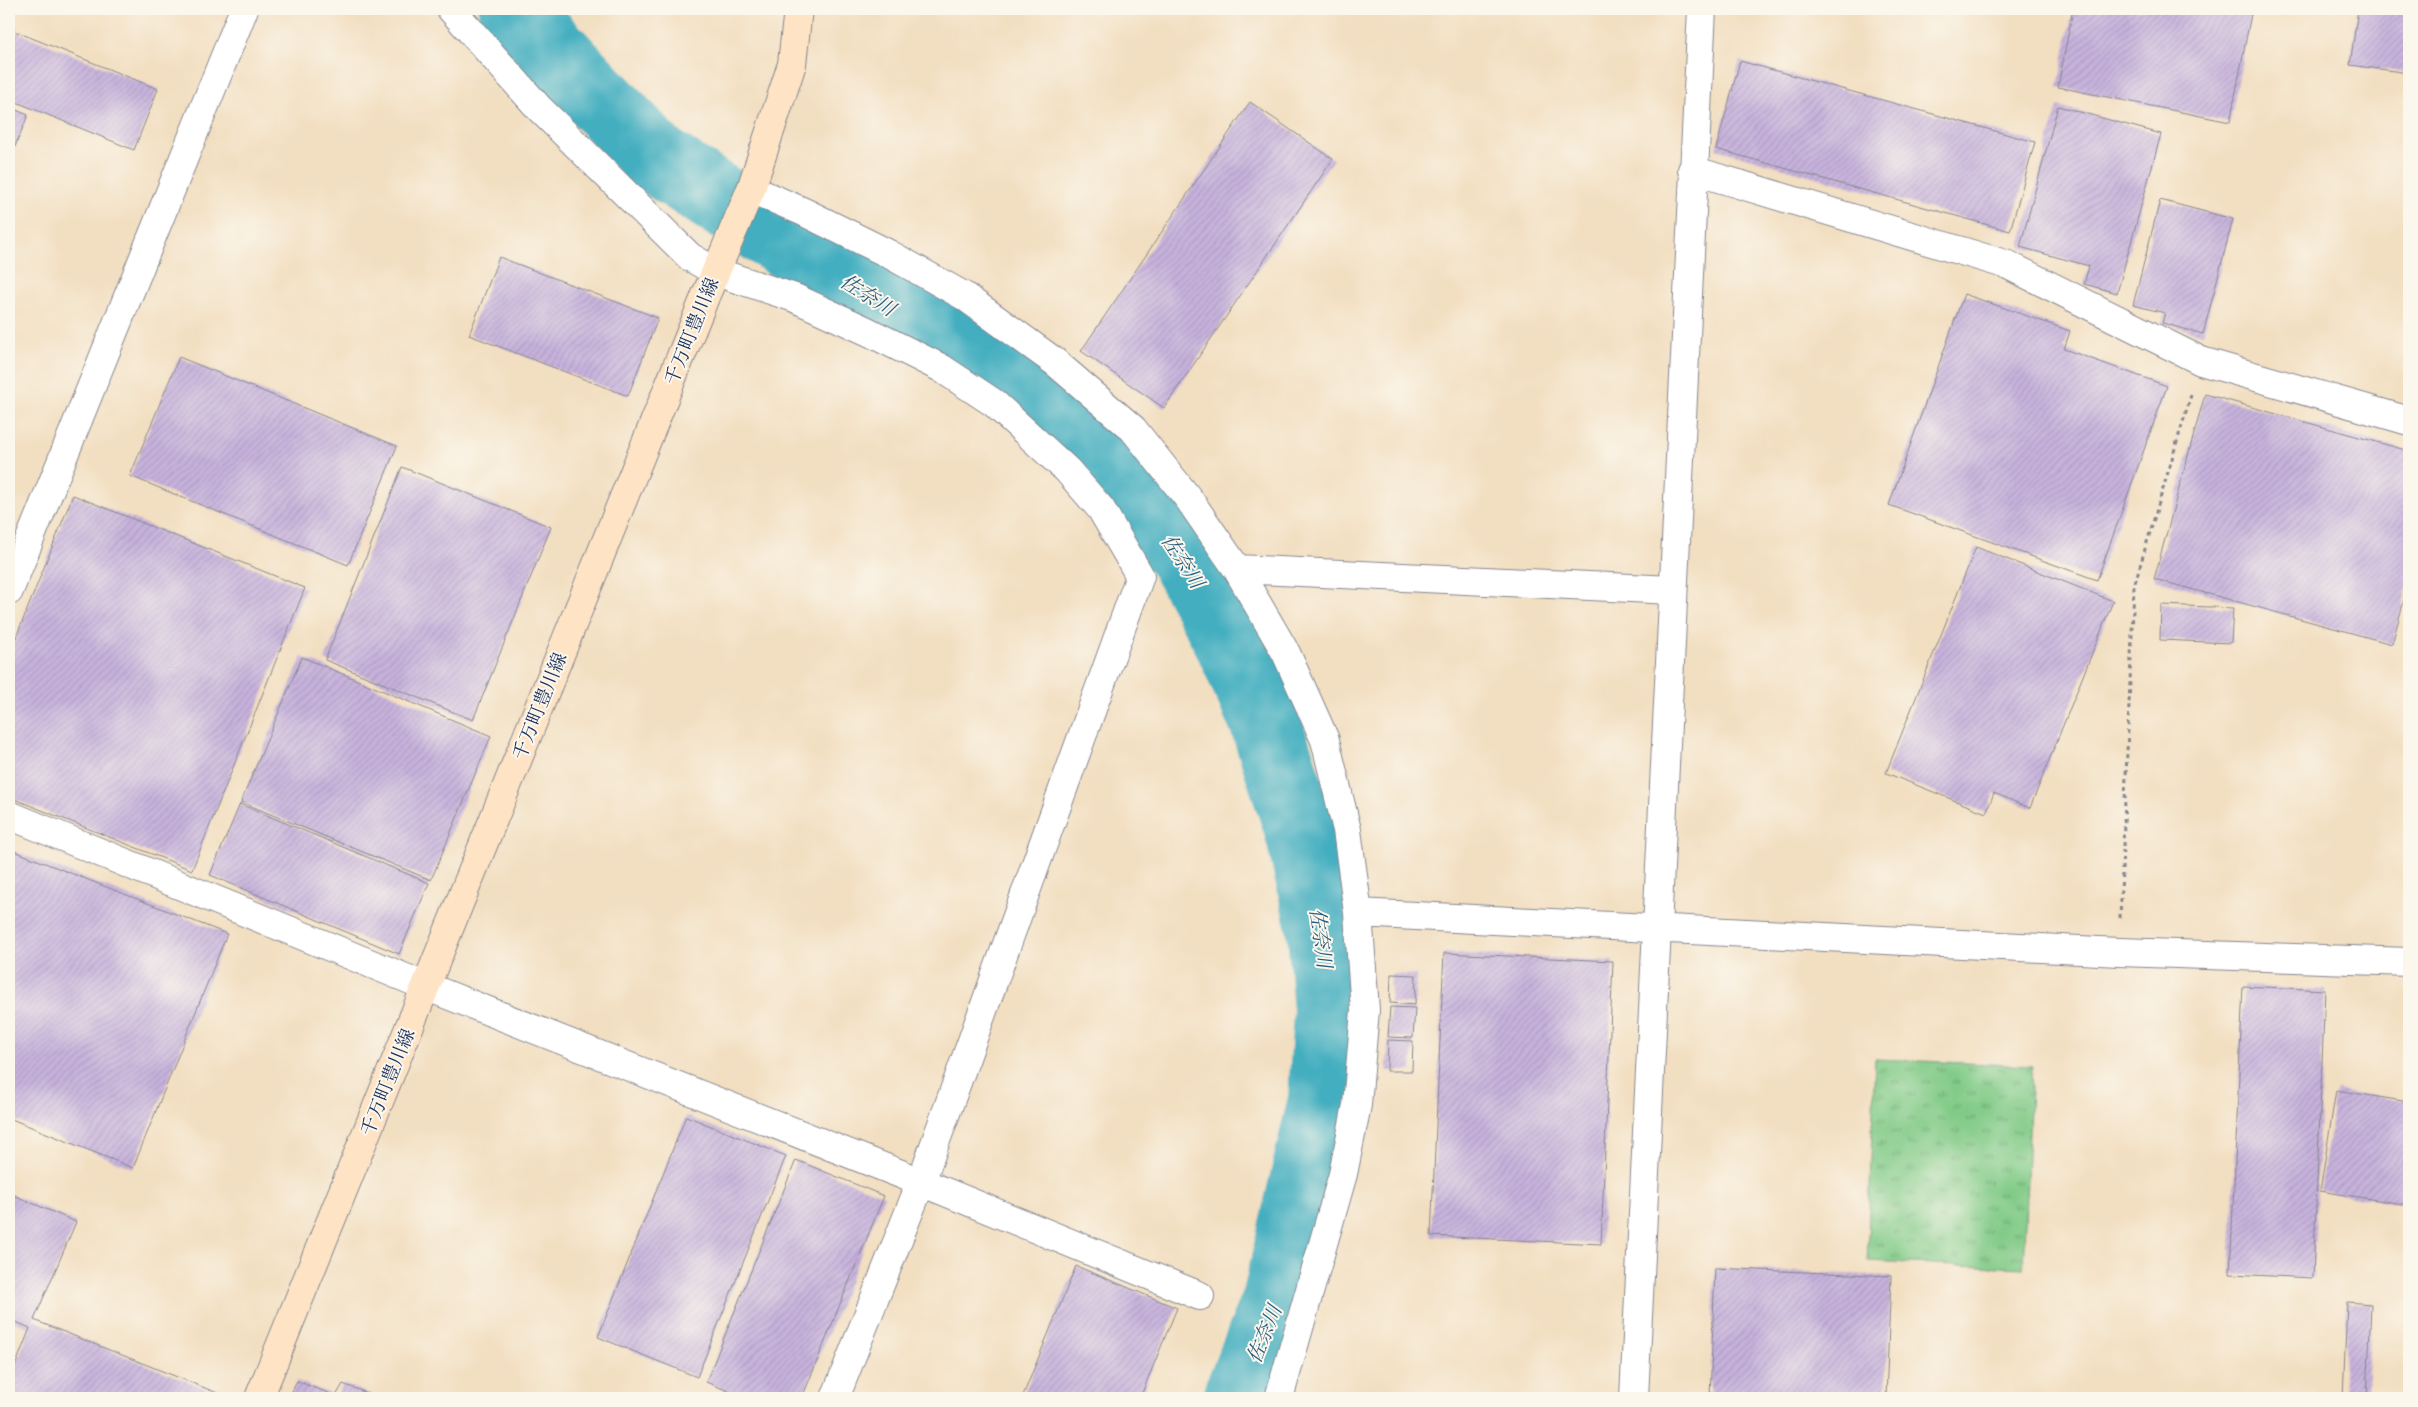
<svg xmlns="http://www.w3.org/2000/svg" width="2418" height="1407" font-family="'IM FELL DW Pica','Noto Serif JP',serif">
  <defs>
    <pattern id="grass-tufts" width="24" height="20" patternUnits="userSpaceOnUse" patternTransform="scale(1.25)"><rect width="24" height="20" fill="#80ca86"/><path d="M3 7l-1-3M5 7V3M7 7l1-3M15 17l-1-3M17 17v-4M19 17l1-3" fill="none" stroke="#68a471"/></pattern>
    <pattern id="building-hatch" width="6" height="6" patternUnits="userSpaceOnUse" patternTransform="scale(1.25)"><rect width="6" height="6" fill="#c7b2dc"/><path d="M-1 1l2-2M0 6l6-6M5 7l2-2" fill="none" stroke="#aa99bf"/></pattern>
  </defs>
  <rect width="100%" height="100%" fill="#fbf7ec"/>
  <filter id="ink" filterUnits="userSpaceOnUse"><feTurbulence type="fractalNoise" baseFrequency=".02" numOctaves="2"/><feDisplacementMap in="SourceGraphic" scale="10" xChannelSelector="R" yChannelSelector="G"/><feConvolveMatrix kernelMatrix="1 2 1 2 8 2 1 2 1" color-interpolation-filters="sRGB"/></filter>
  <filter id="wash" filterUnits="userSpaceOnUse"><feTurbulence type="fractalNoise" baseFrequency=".0096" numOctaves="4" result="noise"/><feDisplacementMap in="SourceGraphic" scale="20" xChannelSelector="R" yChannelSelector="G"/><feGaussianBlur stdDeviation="1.12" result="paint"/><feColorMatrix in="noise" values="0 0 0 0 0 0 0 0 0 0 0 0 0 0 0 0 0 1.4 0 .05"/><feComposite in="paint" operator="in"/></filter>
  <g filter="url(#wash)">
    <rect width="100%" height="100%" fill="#f2dec0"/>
    <path fill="url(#grass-tufts)" stroke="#4e7c72" d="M1875 1059 2032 1066 2023 1268 1867 1261Z"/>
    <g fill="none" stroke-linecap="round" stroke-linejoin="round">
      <path stroke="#42aec0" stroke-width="72" d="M514 9 655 158 873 299 959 346 1041 396 1103 449 1184 557 1229 639 1265 721 1300 828 1323 931 1329 1012 1324 1100 1278 1300 1238 1398"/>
    </g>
    <g id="blocks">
      <path fill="url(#building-hatch)" d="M2073 9H2252L2230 122 2058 87Z
        M2358 9H2409V73L2350 65Z
        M12 30 158 89 134 150 9 99V39Z
        M1740 61 2035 142 2010 231 1716 149Z
        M1250 102 1333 159 1164 408 1081 351Z
        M2058 106 2161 134 2117 293 2084 284 2089 266 2020 247Z
        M9 107 28 115 9 161Z
        M2160 200 2233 219 2203 334 2162 323 2165 313 2133 305Z
        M499 257 658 318 628 396 469 335Z
        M1964 294 2070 331 2064 349 2167 386 2097 580 1889 505Z
        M179 357 397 446 348 565 130 476Z
        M2205 394 2409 451V582L2392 644 2154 579Z
        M402 467 551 527 473 720 325 660Z
        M73 495 305 588 192 870 9 797V655Z
        M1976 547 2113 601 2030 808 1994 793 1986 813 1886 773Z
        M2161 605 2233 608 2231 643 2160 640Z
        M302 657 491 736 431 880 241 802Z
        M240 804 429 883 399 954 210 875Z
        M9 849 227 934 133 1168 9 1118Z
        M1444 953 1613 961 1601 1244 1431 1236Z
        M1391 974 1416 975 1415 1005 1390 1003Z
        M2243 986 2325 990 2313 1278 2230 1274Z
        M1390 1007 1415 1008 1413 1038 1388 1037Z
        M1388 1040 1413 1041 1412 1071H1387Z
        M2336 1090 2409 1102V1205L2320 1191Z
        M686 1116 786 1156 697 1377 598 1337Z
        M796 1160 884 1196 802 1398H746L706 1382Z
        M9 1193 76 1222 34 1320 230 1398H9V1382L30 1328 9 1319Z
        M1076 1266 1177 1308 1140 1398H1022Z
        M1715 1268 1891 1276 1886 1398H1710Z
        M2347 1302 2371 1304 2367 1398H2343Z
        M297 1381 336 1396 343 1384 380 1398H289Z"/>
    </g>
  </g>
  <g filter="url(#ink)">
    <use href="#blocks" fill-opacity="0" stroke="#86868f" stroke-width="1"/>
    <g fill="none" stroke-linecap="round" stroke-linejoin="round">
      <g stroke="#86868f" stroke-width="30">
        <path id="minor" d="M451 9 539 108 690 257 716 272 795 298 867 331 941 368 994 403 1067 470 1101 509 1140 576 921 1182 835 1398
          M1692 170 2008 265 2201 361 2409 421
          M751 189 804 212 889 254 964 296 1055 362 1133 429 1188 498 1237 569 1286 653 1325 740 1347 830 1358 913 1365 1010 1357 1105 1343 1174 1279 1398
          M1237 569 1672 590
          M9 591 244 9
          M9 815 425 986 921 1182 1200 1296
          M1358 913 2119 952 2409 962
          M1634 1398 1702 9"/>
      </g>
      <g stroke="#86868f" stroke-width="30">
        <path id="secondary" d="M259 1398 705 297 751 189 792 64 798 9"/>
      </g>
      <path stroke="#86868f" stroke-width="3" stroke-dasharray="4 4" stroke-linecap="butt" d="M2120 918 2134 586 2191 395"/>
      <use href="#minor" stroke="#fff" stroke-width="28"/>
      <use href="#secondary" stroke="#fee4c5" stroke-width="28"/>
    </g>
  </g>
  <g text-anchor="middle" stroke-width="4" stroke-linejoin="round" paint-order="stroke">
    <g font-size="19" fill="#1b2f5e" stroke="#fbf7ec">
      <text transform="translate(691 331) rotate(-68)" y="7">千万町豊川線</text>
      <text transform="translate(539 706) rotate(-68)" y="7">千万町豊川線</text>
      <text transform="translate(387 1082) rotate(-68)" y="7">千万町豊川線</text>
    </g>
    <g font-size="20" font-style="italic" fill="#295b80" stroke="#fbf7ec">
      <text transform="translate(868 295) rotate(32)" y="7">佐奈川</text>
      <text transform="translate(1183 561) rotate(57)" y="7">佐奈川</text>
      <text transform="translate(1321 938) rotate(82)" y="7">佐奈川</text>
      <text transform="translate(1264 1334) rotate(-68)" y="7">佐奈川</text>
    </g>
  </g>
  <rect width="2418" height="1407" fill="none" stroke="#fbf7ec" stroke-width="30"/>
</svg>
